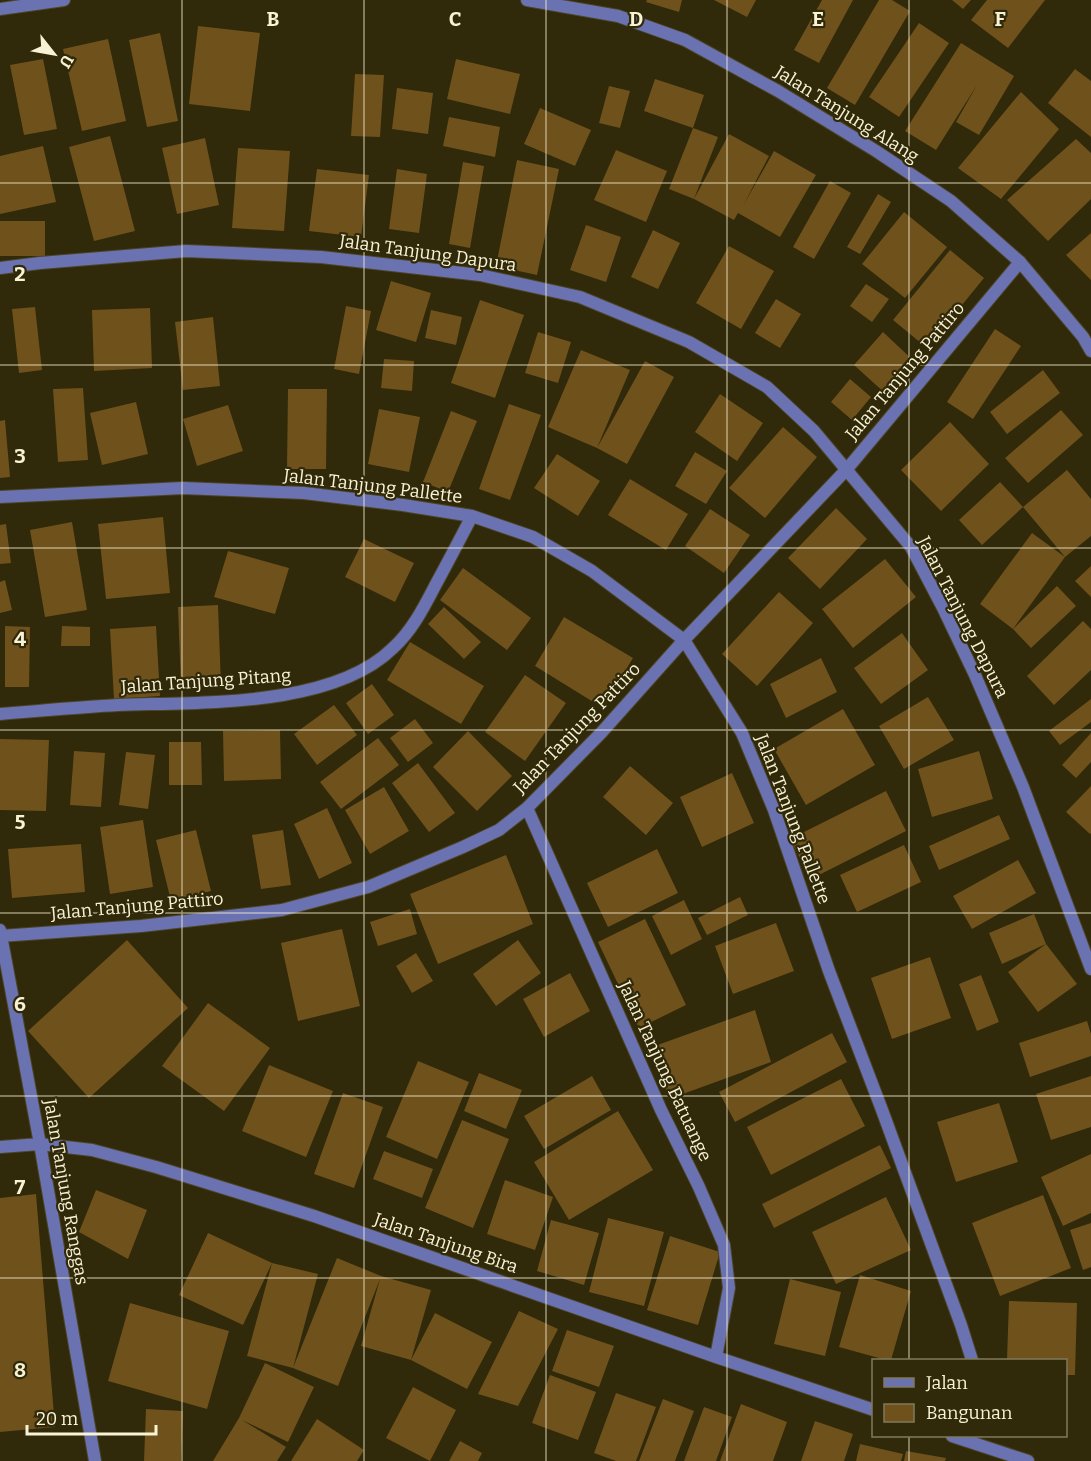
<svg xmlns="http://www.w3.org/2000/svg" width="1091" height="1461" font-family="Bitter,serif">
  <rect width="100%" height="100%" fill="#30290a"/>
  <path fill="#6f511c" d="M647 0H682L679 12 646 2Z
    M714 0H756L747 17Z
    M822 0H853L819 63 794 50Z
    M879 0H892L910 11 855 105 827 88Z
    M952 0H971L963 9Z
    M987 0H1045L1008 48 971 20Z
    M919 23 949 43 899 117 869 97Z
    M198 26 260 33 250 111 189 104Z
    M160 33 178 121 147 127 129 40Z
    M108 39 126 121 82 131 63 49Z
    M961 43 1014 76 979 135 956 122 977 85 936 150 905 131Z
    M43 59 57 129 24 135 10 65Z
    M456 59 520 74 510 114 447 99Z
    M1075 69 1091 81V137L1048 103Z
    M355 74 384 75 380 137 351 136Z
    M655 79 704 95 693 128 644 111Z
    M609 86 630 91 620 128 599 123Z
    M397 88 433 93 428 134 392 129Z
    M1021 92 1059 129 1001 199 958 168Z
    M540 108 591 130 575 166 524 144Z
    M449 117 500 127 495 157 443 146Z
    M693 128 718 137 694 199 729 134 769 156 744 204 774 151 816 175 780 237 738 213 734 220 694 199 669 189Z
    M110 136 135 231 94 241 69 147Z
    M205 138 219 205 177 214 162 148Z
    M1076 139 1091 153V199L1048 241 1007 200Z
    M43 146 56 202 0 214V156Z
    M238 148 290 151 284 231 232 228Z
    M616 150 667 171 646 222 594 200Z
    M517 160 559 169 537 275 496 266Z
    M463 162 484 166 470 248 449 244Z
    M317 169 369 175 361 237 309 231Z
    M397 169 427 174 419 233 389 229Z
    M830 181 851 193 814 259 793 247Z
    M878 194 891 202 860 254 847 247Z
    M904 212 947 247 905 298 862 264Z
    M0 221H45V256H0Z
    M586 225 621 237 606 282 570 270Z
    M653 230 680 243 658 289 631 277Z
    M1091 233V280L1066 255Z
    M729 246 774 271 741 329 696 303Z
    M950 250 984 278 927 348 893 320Z
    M391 281 431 293 416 342 376 330Z
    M866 284 889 299 872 322 850 306Z
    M776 299 801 314 780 348 755 333Z
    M480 300 524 315 495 398 451 383Z
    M346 306 371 311 359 374 334 369Z
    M35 307 42 370 19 373 12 309Z
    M150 308 152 368 94 371 92 310Z
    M431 310 462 317 456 345 425 338Z
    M213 317 220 386 183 390 175 322Z
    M995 329 1021 346 973 419 947 402Z
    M538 332 571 342 558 383 525 373Z
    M883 332 916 363 887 395 854 365Z
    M581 350 630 370 597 448 645 361 674 377 627 464 597 448 548 427Z
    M384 359 414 361 412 391 381 388Z
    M1043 370 1060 393 1007 434 990 412Z
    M850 379 871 397 852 420 831 402Z
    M83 388 88 460 58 462 53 389Z
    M288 389H327L326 469H287Z
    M720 394 763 423 737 461 695 432Z
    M136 402 148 454 102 465 90 413Z
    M509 404 541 415 510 500 479 489Z
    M228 405 243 451 197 466 183 419Z
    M379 409 420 417 409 472 368 464Z
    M1061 410 1083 435 1028 483 1005 458Z
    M451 411 477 421 448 492 423 482Z
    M5 420 10 477 0 478V421Z
    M950 422 989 464 941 511 901 470Z
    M783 427 817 457 765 518 729 488Z
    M695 452 727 471 706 504 675 486Z
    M557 454 600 481 578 516 534 488Z
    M1067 470 1091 499V536L1065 557 1013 629 980 604 1032 533 1065 557 1023 507Z
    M630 479 688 514 666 550 608 515Z
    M1000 482 1023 507 982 545 959 520Z
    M836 508 867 539 820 589 788 558Z
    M710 509 750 535 724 573 685 546Z
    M163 517 170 593 106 599 98 524Z
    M72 522 87 610 45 617 30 530Z
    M6 524 11 563 0 564V525Z
    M364 539 414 563 395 602 345 577Z
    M228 551 289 568 275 614 214 597Z
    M885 559 916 597 853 648 822 609Z
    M1091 566V597L1075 581Z
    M463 568 531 618 507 650 440 600Z
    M5 580 12 610 0 613V582Z
    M1057 586 1076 606 1031 648 1013 629Z
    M779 592 813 623 757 686 722 654Z
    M218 605 221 685 181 686 178 607Z
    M444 607 481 642 464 659 428 624Z
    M564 617 633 658 603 708 535 666Z
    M1083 621 1091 629V670L1054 705 1027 676Z
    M5 626 30 627 29 687H5Z
    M62 626 90 627V646H61Z
    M156 626 160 696 114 699 110 629Z
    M902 633 928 670 881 704 854 668Z
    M410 642 484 686 461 724 387 680Z
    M821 658 837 692 786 718 770 684Z
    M525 675 566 703 525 761 485 732Z
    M372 684 394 715 368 734 346 703Z
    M928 697 954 740 904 769 879 726Z
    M1091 699V722L1060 745 1049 731Z
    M334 705 357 735 317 765 294 734Z
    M843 709 875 765 806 805 774 749Z
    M415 719 433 743 408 762 390 738Z
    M280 730 281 779 224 781 223 731Z
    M468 731 512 776 477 811 433 767Z
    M1091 733V762L1076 778 1062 765Z
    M378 738 399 765 341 809 320 782Z
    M0 739 49 740 46 811 0 810Z
    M169 742H201L202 785H169Z
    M74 751 105 753 101 807 70 805Z
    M979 751 993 799 932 817 918 769Z
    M126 752 155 755 148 809 119 805Z
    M418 763 455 813 429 832 392 783Z
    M630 766 673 803 646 835 603 797Z
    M732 773 754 823 702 847 680 797Z
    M1091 786V833L1090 834 1066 812Z
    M384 787 409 831 370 854 345 810Z
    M886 791 906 831 811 879 790 839Z
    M327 808 352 863 319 879 294 824Z
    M999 815 1010 839 939 870 929 846Z
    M143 820 153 887 110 894 100 827Z
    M196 830 211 891 171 901 156 840Z
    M283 830 291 885 261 889 252 835Z
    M81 844 85 892 12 898 8 849Z
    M904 845 921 882 857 912 840 875Z
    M657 849 678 893 608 927 587 883Z
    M506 855 533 924 438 964 410 894Z
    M1018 860 1036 893 972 929 953 896Z
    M740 897 748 915 707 935 698 918Z
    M684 900 702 939 671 955 652 916Z
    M410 909 417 934 378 946 370 922Z
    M1034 914 1046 944 1077 984 1038 1012 1008 972 1046 944 1002 964 989 933Z
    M645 919 686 1005 639 1028 598 942Z
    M776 923 794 971 733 994 715 946Z
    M342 929 360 1006 298 1021 281 943Z
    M127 940 188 1008 89 1098 28 1031Z
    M518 940 541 973 496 1006 473 974Z
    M416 953 433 981 412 993 396 966Z
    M930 957 951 1018 892 1039 871 978Z
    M570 973 590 1011 544 1037 523 999Z
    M981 975 999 1022 977 1031 959 984Z
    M208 1003 270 1048 224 1111 162 1066Z
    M755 1010 771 1062 669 1099 652 1047Z
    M1087 1021 1091 1034V1056L1030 1077 1019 1043Z
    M832 1033 847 1062 735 1122 719 1092Z
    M418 1061 469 1082 437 1159 386 1137Z
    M269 1065 333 1091 306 1157 242 1131Z
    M479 1073 522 1090 506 1129 464 1111Z
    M592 1076 611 1110 544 1149 524 1116Z
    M1091 1076V1127L1051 1140 1036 1094Z
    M841 1079 865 1126 771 1175 747 1127Z
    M343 1093 383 1107 354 1188 314 1174Z
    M999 1103 1018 1162 956 1182 937 1122Z
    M618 1111 653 1170 569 1220 534 1162Z
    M462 1120 509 1139 473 1228 425 1208Z
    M880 1145 891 1168 774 1228 762 1204Z
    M384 1151 433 1169 422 1198 373 1179Z
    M1091 1154V1213L1063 1226 1041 1177Z
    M505 1180 553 1197 535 1250 487 1234Z
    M96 1190 147 1210 128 1259 79 1232Z
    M36 1194 55 1427 0 1432V1198Z
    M1043 1195 1071 1268 1000 1296 972 1223Z
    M886 1197 911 1250 836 1284 812 1232Z
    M608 1218 664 1232 644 1306 589 1292Z
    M551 1220 599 1233 584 1285 537 1271Z
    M1091 1223V1267L1083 1270 1070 1230Z
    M208 1233 272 1263 318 1274 293 1368 247 1356 272 1263 243 1325 179 1295Z
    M670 1236 720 1252 698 1325 647 1310Z
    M337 1258 381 1276 431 1290 411 1360 435 1313 492 1342 467 1389 411 1360 361 1346 380 1279 338 1386 293 1368Z
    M860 1275 911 1291 891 1360H886L839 1347Z
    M790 1279 841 1292 825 1356 774 1344Z
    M1009 1301 1077 1303 1075 1375H1066V1360H1007Z
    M130 1303 229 1331 207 1409 108 1381Z
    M519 1311 558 1329 518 1406 478 1394Z
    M567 1330 614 1346 599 1387 552 1371Z
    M265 1363 314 1387 288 1442 242 1420 286 1447 277 1461H213L239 1418Z
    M550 1375 596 1392 578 1440 532 1423Z
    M413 1387 456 1410 430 1461 386 1438Z
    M616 1393 656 1407 636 1461H616L594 1453Z
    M663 1399 694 1411 675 1461H639Z
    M741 1404 787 1422 773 1461H720Z
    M704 1407 732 1417 716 1461H684Z
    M146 1409 183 1411 181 1461H144Z
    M317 1419 364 1450 357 1461H291Z
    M815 1421 853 1434 844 1461H801Z
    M460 1441 482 1453 478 1461H449Z
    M860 1444 903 1454 901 1461H856Z
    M906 1451 946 1458 945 1461H904Z"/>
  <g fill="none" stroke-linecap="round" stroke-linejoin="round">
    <g stroke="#4c4526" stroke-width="14">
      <path id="minor" d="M0 268 40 263 186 251 321 257 480 275 580 297 689 342 767 387 814 431 911 547 943 608 975 675 1023 787 1091 969
        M0 497 183 488 304 493 403 505 472 516 533 537 592 571 684 640 742 733 774 810 829 971 882 1110 961 1325 972 1360
        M0 714C39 711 79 707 118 705 199 702 332 708 393 648 412 631 424 607 436 584 448 562 460 539 472 516
        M527 808 661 1110 699 1187 724 1245 729 1288 716 1357
        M0 930 40 1144 95 1461
        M0 936 141 926 282 910 368 887 463 847 499 830 527 808 601 733 684 640 847 469 1020 262
        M0 1147 40 1144 92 1150 156 1167 314 1216 716 1357 874 1410
        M952 1436 1028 1461"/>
    </g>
    <g stroke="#4c4526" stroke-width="14">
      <path id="tertiary" d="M527 0 618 16 685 40 778 91 876 151 951 201 1020 262 1083 337 1091 351
        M0 9 64 0"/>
    </g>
    <use href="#minor" stroke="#6b72b1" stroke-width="12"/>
    <use href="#tertiary" stroke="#6b72b1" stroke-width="12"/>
  </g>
  <path fill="none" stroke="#f9f3d5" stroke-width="1.5" stroke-opacity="0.55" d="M182 0V1461M364 0V1461M546 0V1461M727 0V1461M909 0V1360M0 183H1091M0 365H1091M0 548H1091M0 730H1091M0 913H1091M0 1096H1091M0 1278H1091M909 1436V1461"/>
  <g text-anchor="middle" stroke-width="4.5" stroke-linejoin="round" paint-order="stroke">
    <g font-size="18" fill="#f9f3d5" stroke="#30290a">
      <text transform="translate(847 114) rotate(32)" y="6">Jalan Tanjung Alang</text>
      <text transform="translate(428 253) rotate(8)" y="6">Jalan Tanjung Dapura</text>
      <text transform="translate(905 371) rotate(-50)" y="6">Jalan Tanjung Pattiro</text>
      <text transform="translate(373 486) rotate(7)" y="6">Jalan Tanjung Pallette</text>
      <text transform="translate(963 617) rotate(63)" y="6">Jalan Tanjung Dapura</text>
      <text transform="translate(206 681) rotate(-4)" y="6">Jalan Tanjung Pitang</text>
      <text transform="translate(577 728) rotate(-46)" y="6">Jalan Tanjung Pattiro</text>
      <text transform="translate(793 819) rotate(69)" y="6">Jalan Tanjung Pallette</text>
      <text transform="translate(137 906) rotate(-5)" y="6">Jalan Tanjung Pattiro</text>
      <text transform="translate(665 1071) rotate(65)" y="6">Jalan Tanjung Batuange</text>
      <text transform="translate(66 1192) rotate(80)" y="6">Jalan Tanjung Ranggas</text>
      <text transform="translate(446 1243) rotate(19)" y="6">Jalan Tanjung Bira</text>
    </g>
  </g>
  <g font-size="20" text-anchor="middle" font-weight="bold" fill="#f9f3d5" stroke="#30290a" stroke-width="4.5" stroke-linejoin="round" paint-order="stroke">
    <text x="273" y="26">B</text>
    <text x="455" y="26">C</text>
    <text x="636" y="26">D</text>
    <text x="818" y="26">E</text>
    <text x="1000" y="26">F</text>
    <text x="20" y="281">2</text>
    <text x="20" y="463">3</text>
    <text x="20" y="646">4</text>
    <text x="20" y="829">5</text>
    <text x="20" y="1011">6</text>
    <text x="20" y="1194">7</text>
    <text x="20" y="1377">8</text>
  </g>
  <rect x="872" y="1359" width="195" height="78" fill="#30290a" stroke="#807a5b" stroke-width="1.5"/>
  <rect x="884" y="1378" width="30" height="9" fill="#6b72b1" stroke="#807a5b" stroke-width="1.5"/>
  <text x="926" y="1389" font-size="18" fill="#f9f3d5">Jalan</text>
  <rect x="884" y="1404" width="30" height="18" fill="#6f511c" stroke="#807a5b" stroke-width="1.5"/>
  <text x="926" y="1419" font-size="18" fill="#f9f3d5">Bangunan</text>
  <g transform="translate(54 54) rotate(121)" stroke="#30290a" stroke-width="4.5" paint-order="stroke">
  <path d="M0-4.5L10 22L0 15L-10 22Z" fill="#f9f3d5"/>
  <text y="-9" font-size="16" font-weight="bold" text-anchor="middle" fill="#f9f3d5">U</text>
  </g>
  <path d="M27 1425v9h129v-9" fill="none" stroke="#f9f3d5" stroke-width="3"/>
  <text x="36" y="1425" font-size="18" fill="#f9f3d5" stroke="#30290a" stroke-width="4.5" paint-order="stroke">20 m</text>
</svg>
